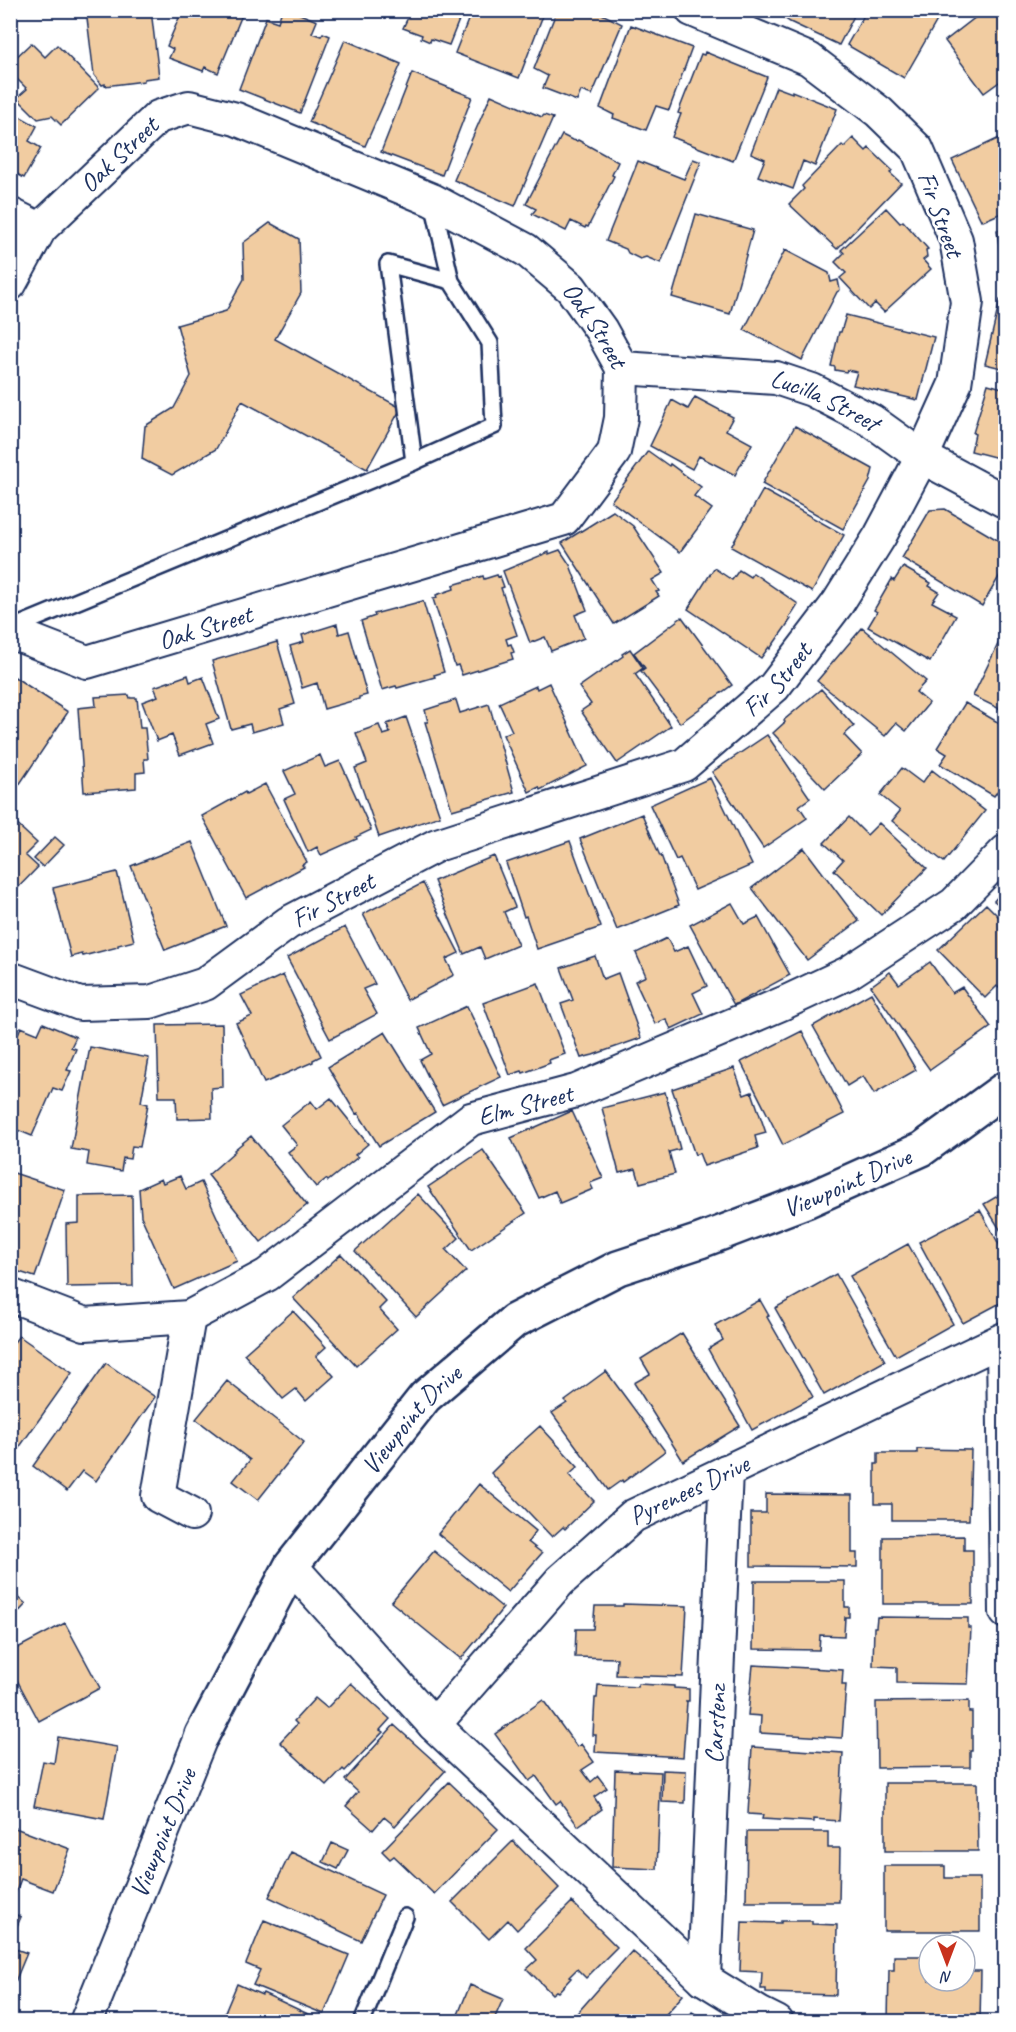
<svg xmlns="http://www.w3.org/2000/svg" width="1016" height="2032" font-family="Caveat,sans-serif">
  <rect width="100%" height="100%" fill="#fff"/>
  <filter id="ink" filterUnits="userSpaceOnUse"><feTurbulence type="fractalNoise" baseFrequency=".0167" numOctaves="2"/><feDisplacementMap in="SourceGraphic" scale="12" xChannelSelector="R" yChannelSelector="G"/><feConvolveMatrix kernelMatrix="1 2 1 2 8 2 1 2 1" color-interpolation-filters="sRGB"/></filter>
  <g filter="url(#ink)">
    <path fill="#f1cca1" stroke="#1b2f5e" stroke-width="1.5" d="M86 10H151L159 77 144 79V81L105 86V84L102 85 94 75Z
      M171 10H244L218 73 205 67 203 71 169 58 173 49 167 46 179 18 170 14Z
      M282 10H290L317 21 312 33 321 36 323 33 330 36 300 113 239 89 266 18 278 22Z
      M404 10H463L449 45 431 39 430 42 421 38 422 35 403 28 410 13Z
      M472 10H545L519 78 455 53Z
      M557 10H594L622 24 592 95 581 91 577 101 543 88 548 76 534 69Z
      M784 10H857L839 45 790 22 781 16Z
      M867 10H943L904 78 847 45Z
      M985 10H1006V77L984 93 945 41Z
      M631 25 692 48 669 110 656 106 646 130 613 118 614 115 600 108Z
      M345 40 401 64 365 146 309 122Z
      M31 43 45 57 57 45 99 88 61 125 52 116 38 119 17 98 27 89 10 72V63Z
      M705 52 767 77 733 161 672 137 681 114 678 113 701 54 704 55Z
      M412 73 472 97 442 175 381 152Z
      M776 87 792 93V91L837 109 815 166 803 161 793 189 758 176 765 159 751 153Z
      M491 95 542 117 544 115 553 118 515 206 454 180Z
      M10 111 37 126 29 141 41 148 24 178 10 170Z
      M562 135 572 140 577 141 578 140 618 162 612 175 614 176 588 227 586 226 585 228 571 221 566 231 532 214 536 209 526 204Z
      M1006 135V211L983 221 982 219 981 220 952 160Z
      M853 138 866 151 869 148 892 170 890 173 901 183 837 249 789 204 804 189 802 186 842 145 844 147Z
      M693 159 701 162 661 263 646 257 640 259 628 253 626 249 606 241 638 161 684 179Z
      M886 208 900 223 903 221 928 249 926 250 927 257 923 260 931 269 884 312 875 303 869 309 840 278 846 273 835 262 844 253 841 250Z
      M696 214 753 230 730 314 672 297Z
      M1001 219H1006V286H1004L997 230 1002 229Z
      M270 223 299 239 301 293 275 339 401 408 367 469 242 401 216 449 172 475 142 459 145 426 174 408 191 376 177 325 226 311 244 279 243 243Z
      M785 250 829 273 831 282 838 280 840 290 837 292 802 360 744 330Z
      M1000 300 1006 301V369L985 364Z
      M846 315 934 337 918 400 853 385 857 372 847 370 846 372 835 370V367L831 366 839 332H841Z
      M988 384 1006 389V460L971 451 975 434 973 433Z
      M695 397 733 417 726 430 752 444 735 475 699 456 692 469 650 446 672 400 688 409Z
      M795 426 873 469 870 481 843 529 762 484Z
      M648 451 669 466 670 464 701 487 694 496 712 509 680 552 611 501Z
      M763 490 844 535 812 592 731 547Z
      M945 509 1006 545V565L982 606 902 558 930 510Z
      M613 511 633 526 664 573 652 580 659 591 656 592 659 596 614 624 562 543Z
      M560 550 570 565 587 610 575 615 584 638 551 651 545 637 530 643 503 571 549 552V554Z
      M903 567 931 583 929 586 939 592 932 602 951 612 950 613 956 616 930 662 868 627 877 612 874 610 892 579 894 581Z
      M714 568 732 580 739 570 750 577 753 573 798 604 789 618 791 619 770 649 769 647 761 658 688 609Z
      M497 575 498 577 500 576 504 587 501 588 517 635 506 639 508 645 511 644 514 652 511 653 513 659 462 675 458 665 455 666 433 599 437 598 436 595 454 589 453 585 483 576 484 579Z
      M423 601 444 672 434 675 435 677 397 688 396 686 382 690 361 621 375 616 374 614Z
      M682 617 732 685 680 723 641 671 645 668 634 653Z
      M337 624 339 634 349 631 367 695 359 697V699L324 709 317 683 302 688 290 646 304 642 302 635Z
      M862 628 926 681 916 692 929 703 906 731 896 723 885 736 817 681Z
      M1002 636 1006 637V712L973 696Z
      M277 642 295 704 280 709 284 723 252 732 250 724 231 729 212 661Z
      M630 649 643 668 635 674 671 726 617 763 581 711 591 704 579 687 623 656 622 654Z
      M188 675 190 682 203 677 219 719 206 724 213 743 180 755 172 735 157 741 142 702 158 696 154 687Z
      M13 676 68 712 17 788 10 784V681Z
      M549 683 587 766 540 790 539 787 529 792 503 735 512 731 499 703 536 686 537 689Z
      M821 689 854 726 844 735 862 754 825 789 773 733 785 722 784 720Z
      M129 695 130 698H137L140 728H145L148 759H144L145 772 136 773V788L84 792 78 708 96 706 95 697Z
      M456 700 460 713 489 704 514 792 452 810 425 722H428L425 710Z
      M965 703 1006 727V787L1002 785 994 796 940 764 947 754 937 748Z
      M406 717 440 816 379 837 355 768 367 763 356 733 379 725 383 735 390 733 387 724Z
      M767 735 810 798 799 806 807 818 763 848 712 772Z
      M320 755 325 767 340 761 371 830 356 837 357 839 321 855 317 847 308 852 284 799 295 794 284 771Z
      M902 768 922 783 932 770 985 811 944 862 892 821 900 811 880 795Z
      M710 778 752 865 695 890 680 858 676 860 650 805Z
      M265 784 307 862 302 865 304 867 246 898 202 816 245 792 246 794Z
      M642 814 660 856 661 855 679 905 617 930 580 839Z
      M849 817 867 835 879 823 927 868 881 915 834 870 843 860 824 843Z
      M10 818 37 843 25 855 38 867 10 896Z
      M55 837 64 845 43 867 34 859Z
      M570 841 601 927 537 949 526 916 524 917 506 863Z
      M192 842 226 926 165 950 131 866Z
      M804 848 859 921 807 960 752 888Z
      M494 856 515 907 504 912 518 945 485 959 480 947 464 954 434 881Z
      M117 872 134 941 118 945V947L83 956 82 954 71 957 53 888Z
      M423 883 459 953 446 959 454 975 407 1000 363 914Z
      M1006 887V910L994 901Z
      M732 903 744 924 758 917 790 975 734 1005 690 925Z
      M986 904 1006 924V995L997 986 985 998 938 950Z
      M345 927 375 984 363 989 377 1014 330 1039 287 958Z
      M667 938 674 952 688 946 707 986 693 993 703 1014 671 1029 666 1019 655 1024 635 981 646 976 636 953Z
      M595 956 603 979 618 973 641 1038 593 1055 581 1058 561 1004 573 1000 561 968Z
      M930 962 952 993 962 987 991 1027 930 1070 871 986 890 972 899 984Z
      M283 975 321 1056 313 1060V1062L264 1083 236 1023 252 1016 241 995Z
      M538 983 565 1054 549 1060 550 1063 523 1073 522 1071 510 1075 483 1003Z
      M871 993 916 1070 874 1094 863 1076 847 1086 813 1026Z
      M467 1006 501 1077 442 1105 420 1060 431 1054 419 1028Z
      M43 1023 76 1037 71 1047 76 1049 67 1070 71 1071 62 1091 53 1088 32 1136 10 1127V1097L12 1093 10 1092V1052L21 1027 38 1034Z
      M222 1024 223 1087 211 1088 212 1118 177 1119 176 1097H159L157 1025Z
      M802 1031 844 1114 783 1145 741 1062Z
      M385 1032 435 1112 379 1146 358 1113 356 1114 328 1067Z
      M90 1047 149 1058 141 1102 148 1104 140 1147 132 1146 130 1159 123 1158 121 1171 87 1165 89 1152 71 1149Z
      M734 1068 744 1095 752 1092 766 1133 755 1136 758 1148 704 1166 699 1153 695 1155 672 1089Z
      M665 1092 680 1149 669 1152 675 1174 640 1183 636 1169 619 1173 602 1108Z
      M331 1098 368 1144 355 1155 358 1157 328 1181 326 1179 316 1187 288 1152 297 1145 281 1125 311 1101 317 1109Z
      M572 1111 603 1178 590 1183 593 1189 560 1203 555 1191 539 1198 511 1138Z
      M251 1136 307 1205 261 1242 208 1175 235 1151 234 1150Z
      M483 1150 526 1213 471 1250 428 1187Z
      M14 1173 65 1190 35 1277 10 1269V1184Z
      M180 1176 186 1189 201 1182 237 1261 174 1289 141 1216 139 1189 161 1179 163 1183Z
      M1006 1191V1239L984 1204Z
      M418 1194 459 1238 446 1250 466 1271 416 1317 355 1251Z
      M132 1195 133 1286 67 1287 66 1224 79 1223V1196Z
      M980 1210 1006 1257V1300L963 1323 919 1242Z
      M908 1244 953 1324 896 1356 850 1276Z
      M341 1254 386 1302 379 1309 397 1329 356 1366 293 1298Z
      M836 1274 885 1361 824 1395 775 1308Z
      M760 1300 769 1316 767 1317 813 1397 752 1430 708 1349 723 1340 715 1325Z
      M293 1311 326 1347 316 1356 334 1376 306 1401 296 1389 283 1399 244 1354Z
      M682 1333 740 1426 683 1461 634 1383 650 1374 641 1359Z
      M19 1336 72 1373 14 1455 10 1452V1347Z
      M106 1363 155 1397 96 1481 82 1471 67 1491 33 1466Z
      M606 1371 665 1451 623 1482 622 1480 608 1490 552 1413 567 1403 565 1401Z
      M227 1381 304 1442 258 1500 233 1481 250 1460 196 1419Z
      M540 1426 578 1467 569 1475 594 1501 565 1529 563 1527 552 1537 491 1473 502 1462 501 1461Z
      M917 1449 971 1450 969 1520H892V1504H875V1464H878V1453H917Z
      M479 1484 536 1531 528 1542 542 1553 508 1592 438 1534Z
      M766 1494 852 1495V1553H857V1567L751 1566V1513H766Z
      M964 1536V1550H973V1604H883V1537Z
      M434 1551 503 1608 461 1659 391 1602Z
      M754 1581H845V1607H849V1617H845L844 1636 820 1635 819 1650 753 1649Z
      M10 1590 26 1604 10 1621Z
      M623 1604 687 1606 683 1677 616 1675 617 1658 575 1657 576 1629H593L595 1606H623Z
      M877 1617 968 1618V1628H971L968 1684 897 1683V1667L873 1666 874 1627H876Z
      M65 1623 100 1688 39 1721 10 1667V1652Z
      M753 1665 843 1670 842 1685H846L842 1738 760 1733 761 1716 748 1715Z
      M351 1683 390 1719 380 1730 383 1732 345 1771 343 1769 327 1786 280 1742 297 1724 294 1721 315 1698 327 1708Z
      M638 1684 674 1686V1688L689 1689V1701H686L687 1702 683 1757 595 1752 596 1735H593L595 1698H597L598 1685 638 1687Z
      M543 1700 577 1747 581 1744 594 1762 582 1770 591 1782 598 1776 607 1788 594 1797 602 1809 578 1826 560 1801 556 1804 536 1776 529 1781 495 1734Z
      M969 1701V1712H972V1751H970V1767L877 1768 876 1702Z
      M394 1725 445 1771 395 1826 384 1817 373 1830 346 1806 358 1792 345 1780Z
      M58 1737 117 1747 104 1819 34 1806 43 1761 54 1763Z
      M752 1747 843 1753 839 1821 814 1819V1822L762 1819 763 1815 748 1814Z
      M615 1770 661 1772 657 1869 612 1867Z
      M663 1770 686 1771 685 1803 662 1802Z
      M449 1782 498 1829 434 1894 394 1856 390 1859 382 1851Z
      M885 1783H977L978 1851H885Z
      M10 1826 70 1849 53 1891 21 1879 11 1904Z
      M747 1832H828V1848H840L839 1902H746Z
      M513 1841 559 1888 517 1930 508 1920 489 1939 452 1902Z
      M332 1843 348 1850 338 1869 323 1862Z
      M291 1852 383 1895 361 1941 269 1897Z
      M884 1866H945V1878H980V1931H884Z
      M572 1902 617 1947 586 1978 577 1969 569 1977 571 1978 558 1992 556 1991 552 1994 527 1969 537 1960 526 1948Z
      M10 1912 21 1917 10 1942Z
      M264 1920 349 1955 324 2014 253 1985 260 1970 246 1964Z
      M781 1921H812V1924L837 1925 836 1995 766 1993V1989H761L762 1972 740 1971 742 1922 781 1923Z
      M10 1947 27 1953 10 1994Z
      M632 1951 683 1995 659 2022H575L572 2019Z
      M894 1956H929V1981H965V1971H981L980 2022 888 2021 889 1970H894Z
      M237 1984 262 1995 263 1993 325 2022H221Z
      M470 1985 503 1999 493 2022H455Z
      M692 2012 709 2022H687Z"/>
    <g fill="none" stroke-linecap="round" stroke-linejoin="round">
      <g stroke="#1b2f5e" stroke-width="20">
        <path id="lane" d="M414 462 388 264 451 281
          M10 629 414 462 494 426 490 343 451 281 433 202
          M362 2022 405 1917"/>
      </g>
      <g stroke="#1b2f5e" stroke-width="36">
        <g id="street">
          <path d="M10 214 40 229"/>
          <path id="s1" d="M10 284 40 229 158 117 189 107 236 119 432 200 526 250 571 288 601 330 622 368 621 418 614 452 564 519 87 662 10 632"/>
          <path id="s2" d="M622 368 776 378 812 390 872 421 922 457 1006 502"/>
          <path id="s3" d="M10 978 80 1004 150 1002 205 984 288 923 437 845 684 765 774 687 838 603 880 536 922 457 955 384 967 302 956 240 917 149 879 112 809 59 692 10"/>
          <path id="s4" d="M10 1295 85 1324 189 1317 267 1275 471 1119 576 1091 786 1002 848 973 954 904 1006 851"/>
          <path d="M189 1317 158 1496 192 1514"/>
          <path d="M1003 1340 1006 1612"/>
          <path d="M291 1566 434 1725 704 1979 759 2013 777 2022"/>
          <path id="s5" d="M434 1725 560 1581 633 1516 1006 1338"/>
          <path id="s6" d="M704 1979 726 1471"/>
          <path id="s7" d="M86 2022 202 1735"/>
        </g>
      </g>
      <g stroke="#1b2f5e" stroke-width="38">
        <g id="secondary">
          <path id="s8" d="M202 1735 291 1566 425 1397 514 1321 618 1268 700 1241 808 1200 922 1149 1006 1088"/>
        </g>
      </g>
      <use href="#lane" stroke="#fff" stroke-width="15"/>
      <use href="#street" stroke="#fff" stroke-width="32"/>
      <use href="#secondary" stroke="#fff" stroke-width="33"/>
    </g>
  </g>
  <g text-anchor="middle" stroke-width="5" stroke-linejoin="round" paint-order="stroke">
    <g font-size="26" fill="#1b2f5e" stroke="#fff">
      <text dy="9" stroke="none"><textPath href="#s1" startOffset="171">Oak Street</textPath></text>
      <text transform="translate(941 214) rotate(70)" y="9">Fir Street</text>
      <text dy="9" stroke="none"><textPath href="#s1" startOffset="728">Oak Street</textPath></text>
      <text dy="9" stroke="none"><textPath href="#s2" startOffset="208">Lucilla Street</textPath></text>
      <text transform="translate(205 627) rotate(-17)" y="9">Oak Street</text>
      <text dy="9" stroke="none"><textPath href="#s3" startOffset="860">Fir Street</textPath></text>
      <text dy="9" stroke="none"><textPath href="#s3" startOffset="356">Fir Street</textPath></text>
      <text dy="9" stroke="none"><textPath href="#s4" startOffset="586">Elm Street</textPath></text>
      <text dy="9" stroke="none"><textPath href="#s8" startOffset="885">Viewpoint Drive</textPath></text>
      <text dy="9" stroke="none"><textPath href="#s8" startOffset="381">Viewpoint Drive</textPath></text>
      <text dy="9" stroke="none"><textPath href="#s5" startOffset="351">Pyrenees Drive</textPath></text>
      <text dy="9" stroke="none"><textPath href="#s6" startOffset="255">Carstenz</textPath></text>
      <text dy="9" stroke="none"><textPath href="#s7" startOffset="204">Viewpoint Drive</textPath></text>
    </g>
  </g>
  <rect width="1016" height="2032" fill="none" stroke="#fff" stroke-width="36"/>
  <rect x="18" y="18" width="980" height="1996" fill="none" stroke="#1b2f5e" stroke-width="2" filter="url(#ink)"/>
  <g transform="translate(947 1963) rotate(180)"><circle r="28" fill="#ffffff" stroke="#a4acbf" stroke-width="1.5"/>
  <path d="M0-4.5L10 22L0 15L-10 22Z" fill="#c8321e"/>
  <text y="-9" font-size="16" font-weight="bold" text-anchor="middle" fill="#1b2f5e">N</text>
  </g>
</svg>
